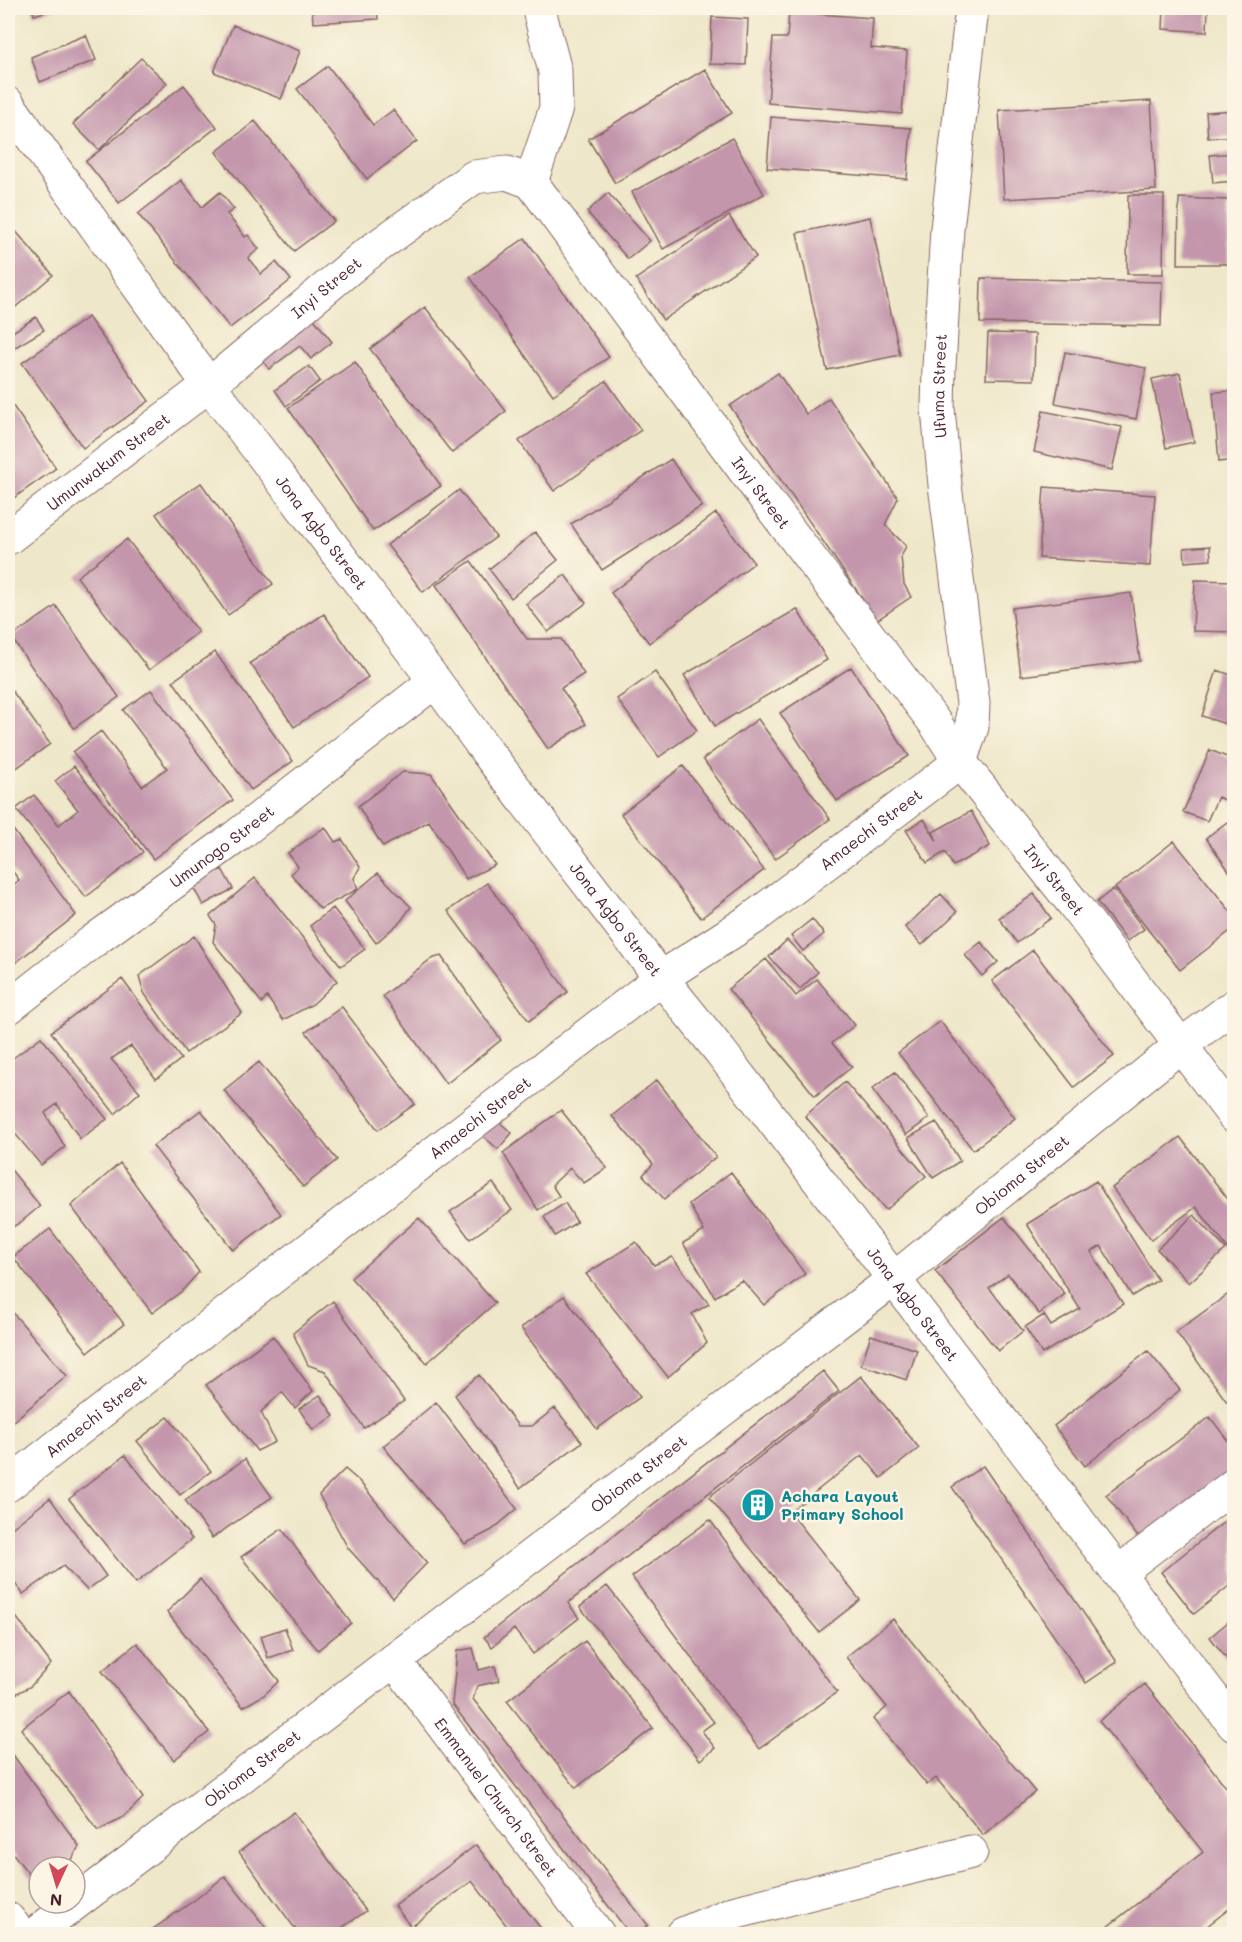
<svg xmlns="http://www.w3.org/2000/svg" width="1242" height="1942" font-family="Mali,sans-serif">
  <rect width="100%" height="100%" fill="#fcf5e5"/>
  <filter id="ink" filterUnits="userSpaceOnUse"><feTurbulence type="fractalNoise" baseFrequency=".0167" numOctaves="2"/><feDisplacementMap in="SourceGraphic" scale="12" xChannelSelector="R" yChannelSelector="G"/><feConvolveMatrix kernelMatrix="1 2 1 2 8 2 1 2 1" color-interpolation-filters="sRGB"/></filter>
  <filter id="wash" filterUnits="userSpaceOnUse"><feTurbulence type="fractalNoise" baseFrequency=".008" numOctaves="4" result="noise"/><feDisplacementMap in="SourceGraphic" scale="24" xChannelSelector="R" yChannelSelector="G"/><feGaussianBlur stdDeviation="1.35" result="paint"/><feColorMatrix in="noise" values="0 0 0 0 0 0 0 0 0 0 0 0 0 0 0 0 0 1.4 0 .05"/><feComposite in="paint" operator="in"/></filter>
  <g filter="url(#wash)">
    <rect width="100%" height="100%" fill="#efe7c9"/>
    <g id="blocks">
      <path fill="#c396ac" d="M32 8H58L34 15Z
        M312 8H377L378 19 313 23Z
        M1164 8H1208L1207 32 1163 29Z
        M789 12 873 18 871 48 907 51 902 114 768 103 773 38H787Z
        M712 17 748 19 746 65 710 64Z
        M233 25 300 51 281 99 214 72Z
        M86 35 96 60 40 82 31 57Z
        M141 58 167 83 99 150 73 124Z
        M328 66 373 125 393 110 417 141 367 179 297 89Z
        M705 69 732 113 615 183 588 139Z
        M184 85 217 127 119 203 86 161Z
        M1151 101 1156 190 1004 199 999 110Z
        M1234 110V136L1208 138 1206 112Z
        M771 117 911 128 907 179 767 168Z
        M255 121 334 221 294 251 216 152Z
        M732 138 764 194 663 249 632 192Z
        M1234 153V181L1213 183 1210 155Z
        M181 180 202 207 220 192 234 209 227 214 245 237 248 235 259 249 248 258 261 274 276 262 291 280 230 328 138 214Z
        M608 193 650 241 628 259 587 212Z
        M1128 195H1164L1163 274H1127Z
        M1179 198 1229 200 1228 264H1178Z
        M729 216 756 257 663 320 636 279Z
        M870 217 900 355 827 370 797 233Z
        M8 222 53 275 11 311 8 307Z
        M525 238 609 357 553 395 470 277Z
        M981 278 1162 282 1161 326 980 323Z
        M425 307 506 411 452 453 370 349Z
        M311 315 332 342 311 359 300 346 269 369 259 356Z
        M36 317 44 330 9 351 8 348V335Z
        M88 317 149 401 83 448 22 363Z
        M988 333 1035 334 1034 380 986 379Z
        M1065 352 1146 368 1136 419 1055 403Z
        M355 362 441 486 373 531 288 408Z
        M309 366 320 381 286 406 275 390Z
        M778 373 806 414 829 398 898 498 885 525 906 546 901 557 904 584 911 597 877 620 730 406Z
        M1180 373 1194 442 1166 448 1152 379Z
        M606 381 641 430 554 491 519 441Z
        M1234 391V460L1219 462 1213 392Z
        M8 399 56 468 8 502Z
        M1043 411 1122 427 1112 470 1034 452Z
        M671 459 702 506 602 570 571 524Z
        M201 483 273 584 228 615 156 514Z
        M1044 487 1155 495 1150 566 1039 558Z
        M459 490 496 537 423 592 387 545Z
        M716 513 754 563 649 643 611 593Z
        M535 532 558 560 511 598 489 569Z
        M127 539 198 632 149 670 77 577Z
        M1210 546 1211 560 1185 562 1184 548Z
        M471 561 527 639H561L584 674 561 688 586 724 548 749 436 585Z
        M565 575 586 603 548 632 526 604Z
        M1195 580 1234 581V632L1193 631Z
        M1131 593 1140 661 1021 676 1012 608Z
        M56 606 119 697 74 728 11 637Z
        M797 609 827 660 715 726 684 675Z
        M324 614 368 677 294 727 250 663Z
        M215 652 293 761 251 790 173 681Z
        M851 667 909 756 837 801 780 713Z
        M1217 670 1234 676V727L1202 716Z
        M655 672 697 730 659 757 617 699Z
        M8 685 50 744 8 774Z
        M151 690 233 800 153 859 73 752 101 731 142 786 167 768 123 710Z
        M758 719 830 819 775 859 703 759Z
        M1210 750 1234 760V804L1218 797 1207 821 1183 812Z
        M74 766 143 852 86 897 16 809 34 795 59 825 78 810 55 781Z
        M683 766 764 870 701 918 621 814Z
        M403 772 431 774 495 865 466 879 429 821 383 847 358 806Z
        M971 811 990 846 953 866 945 852 927 863 906 830 924 819 937 841 933 832Z
        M1227 822 1234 832V878L1206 838Z
        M8 823 76 915 10 967 8 963V890L19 880 8 865Z
        M325 827 335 842 342 839 360 867 354 878 358 889 320 909 291 874 298 867 288 853Z
        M1174 841 1234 916V928L1180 970 1115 888Z
        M222 869 233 889 203 905 192 885Z
        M378 873 411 907 401 921 376 943 345 901Z
        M255 878 337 981 313 1004 283 1020 267 997 262 1003 213 942 216 925 210 916Z
        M487 883 568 992 529 1021 448 911Z
        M1113 889 1144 929 1127 941 1097 902Z
        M941 894 957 912 922 945 905 927Z
        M1034 894 1051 918 1017 943 999 918Z
        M333 908 365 949 341 966 310 926Z
        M812 919 824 934 803 951 791 936Z
        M194 936 242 1013 186 1053 144 993 139 976Z
        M787 940 818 972 800 989 769 957Z
        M981 942 998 962 982 976 965 955Z
        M1033 950 1114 1056 1074 1087 992 981Z
        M441 956 501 1040 446 1084 383 996 431 959Z
        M766 959 796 996 817 979 855 1025 832 1043 852 1067 815 1096 728 989Z
        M122 979 181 1059 156 1079 131 1046 111 1059 140 1092 115 1114 51 1032Z
        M342 1007 415 1104 378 1130 306 1032Z
        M940 1021 1015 1118 973 1150 898 1053Z
        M41 1037 107 1119 80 1139 57 1104 45 1113 65 1147 41 1165 8 1125V1062Z
        M259 1062 337 1160 303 1187 224 1090Z
        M895 1072 929 1118 906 1135 872 1089Z
        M657 1080 716 1157 664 1199 643 1175 653 1164 612 1116Z
        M845 1082 926 1176 886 1210 805 1116Z
        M201 1110 281 1214 233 1250 153 1146Z
        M561 1110 607 1168 584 1183 570 1168 552 1185 559 1196 538 1210 503 1153Z
        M491 1115 512 1133 498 1149 477 1131Z
        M936 1122 960 1161 933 1178 908 1138Z
        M1180 1137 1234 1207V1247L1230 1251 1196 1207 1151 1240 1112 1188Z
        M120 1163 199 1272 182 1291 152 1313 71 1206Z
        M8 1166 40 1206 21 1222 8 1230Z
        M731 1172 805 1274 764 1305 742 1280 715 1297 683 1243 704 1231 689 1204Z
        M1096 1181 1158 1280 1132 1296 1101 1246 1091 1252 1123 1304 1042 1354 1025 1327 1044 1315 1051 1326 1080 1309 1027 1224Z
        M493 1183 512 1210 470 1239 450 1212Z
        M565 1203 577 1222 555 1236 544 1217Z
        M1194 1215 1226 1249 1189 1283 1157 1249Z
        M1004 1217 1065 1294 1039 1314 1008 1274 989 1288 1023 1331 998 1351 935 1271Z
        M419 1218 495 1303 427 1363 351 1278Z
        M50 1229 124 1324 88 1352 13 1257Z
        M636 1242 654 1265 672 1257 709 1304 692 1314 707 1343 668 1377 586 1274Z
        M1234 1290V1396L1227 1402 1176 1332Z
        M564 1296 640 1397 597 1429 521 1328Z
        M333 1301 404 1401 364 1428 325 1371 308 1365 293 1333Z
        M8 1307 67 1376 11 1423 8 1418Z
        M871 1335 917 1350 907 1380 861 1365Z
        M273 1336 313 1391 295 1408 282 1392 261 1412 275 1442 257 1451 206 1385Z
        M1148 1351 1180 1390 1085 1466 1054 1426Z
        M823 1371 839 1391 568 1603 579 1618 533 1654 514 1629 492 1647 484 1637Z
        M479 1375 518 1426H532L555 1408 582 1442 520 1488 455 1395Z
        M861 1376 919 1448 881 1478 862 1455 790 1512 860 1600 819 1632 709 1497Z
        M320 1395 334 1416 313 1430 299 1409Z
        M436 1402 517 1509 492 1530 465 1544 383 1446Z
        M168 1417 211 1471 180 1495 137 1441Z
        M1210 1417 1234 1449V1471L1141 1541 1106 1495Z
        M125 1455 192 1539 136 1583 69 1499Z
        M245 1459 272 1497 212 1538 185 1500Z
        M983 1466 1117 1662 1086 1683 952 1487Z
        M345 1469 359 1481 427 1563 393 1598 348 1548 319 1495Z
        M50 1498 106 1576 87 1590 63 1566 23 1594 8 1574V1531Z
        M1234 1514V1582L1194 1614 1161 1572Z
        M710 1520 837 1692 759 1749 632 1577Z
        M282 1529 351 1623 318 1650 241 1557Z
        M200 1579 279 1681 264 1695 243 1707 167 1612Z
        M607 1586 714 1722 702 1731 715 1748 700 1760 580 1607Z
        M8 1606 51 1664 31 1686 12 1696 8 1690Z
        M1234 1617V1668L1210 1637Z
        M893 1619 1035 1792 983 1835 936 1778 927 1785 873 1719 887 1707 846 1657Z
        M285 1628 293 1650 268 1658 261 1636Z
        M585 1641 653 1728 576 1788 507 1701Z
        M137 1643 209 1732 174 1760 102 1671Z
        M473 1648 479 1670 495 1666 499 1681 477 1686 473 1699 648 1925 636 1934H630L452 1704 457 1651Z
        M1145 1684 1234 1797V1905L1197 1934H1098L1203 1852 1099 1721Z
        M69 1691 143 1798 125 1816 98 1830 21 1729Z
        M8 1748 79 1846 68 1867H39V1883L37 1885 8 1847Z
        M294 1812 366 1911 333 1934H299L239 1852Z
        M476 1845 542 1930 537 1934H513L472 1881 411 1927 395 1906Z
        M225 1876 271 1934H146L196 1899Z"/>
    </g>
  </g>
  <g filter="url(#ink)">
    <use href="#blocks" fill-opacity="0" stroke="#846562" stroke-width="1.5"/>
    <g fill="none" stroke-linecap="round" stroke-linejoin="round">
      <g stroke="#846562" stroke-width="35">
        <g id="minor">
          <path id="s1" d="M8 104 209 385 435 681 487 752 661 978 720 1051 1234 1725"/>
          <path d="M531 182 556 108 555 71 540 14"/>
          <path id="s2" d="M8 538 209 385 363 257 474 177 507 173 531 182 767 501 935 723 960 762 1073 903 1234 1116"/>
          <path id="s3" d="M8 1008 92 942 233 839 435 681"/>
          <path id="s4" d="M8 1485 238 1304 661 978 752 919 960 762 972 727 973 703 945 485 938 409 939 367 947 229 972 8"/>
          <path d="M1119 1572 1234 1485"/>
          <path id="s5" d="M394 1660 598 1934"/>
          <path d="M8 1919 20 1934"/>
          <path id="s6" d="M35 1934 894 1279 1180 1046 1234 1006"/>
          <path d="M683 1934 733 1913 971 1852"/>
        </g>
      </g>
      <use href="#minor" stroke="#fff" stroke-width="33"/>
    </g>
  </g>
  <defs>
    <g id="building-disc" transform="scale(1.725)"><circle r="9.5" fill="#0f9aa8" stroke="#fcf5e5"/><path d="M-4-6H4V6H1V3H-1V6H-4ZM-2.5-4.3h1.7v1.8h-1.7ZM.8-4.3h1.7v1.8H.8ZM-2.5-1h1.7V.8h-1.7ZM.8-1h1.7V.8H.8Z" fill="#fff"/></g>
  </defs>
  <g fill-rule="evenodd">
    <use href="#building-disc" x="758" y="1505"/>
  </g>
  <g text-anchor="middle" stroke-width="5" stroke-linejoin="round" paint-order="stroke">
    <g font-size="16" fill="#4a1f2b" stroke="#fcf5e5">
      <text dy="6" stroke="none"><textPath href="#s2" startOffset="405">Inyi Street</textPath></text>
      <text dy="6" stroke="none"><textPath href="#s4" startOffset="1576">Ufuma Street</textPath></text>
      <text dy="6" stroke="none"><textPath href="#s2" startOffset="126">Umunwakum Street</textPath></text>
      <text dy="6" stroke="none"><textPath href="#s2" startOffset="1035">Inyi Street</textPath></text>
      <text dy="6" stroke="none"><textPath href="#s1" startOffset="531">Jona Agbo Street</textPath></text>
      <text dy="6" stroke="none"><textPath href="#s4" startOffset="1084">Amaechi Street</textPath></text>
      <text dy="6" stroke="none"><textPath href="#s3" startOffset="268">Umunogo Street</textPath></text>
      <text dy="6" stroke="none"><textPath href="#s2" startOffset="1521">Inyi Street</textPath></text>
      <text dy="6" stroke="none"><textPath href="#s1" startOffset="1017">Jona Agbo Street</textPath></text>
      <text dy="6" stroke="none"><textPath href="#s4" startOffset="598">Amaechi Street</textPath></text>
      <text dy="6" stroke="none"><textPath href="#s6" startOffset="1245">Obioma Street</textPath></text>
      <text dy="6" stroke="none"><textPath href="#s1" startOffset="1503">Jona Agbo Street</textPath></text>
      <text dy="6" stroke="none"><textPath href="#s4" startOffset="112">Amaechi Street</textPath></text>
      <text dy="6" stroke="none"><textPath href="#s6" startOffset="759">Obioma Street</textPath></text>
      <text dy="6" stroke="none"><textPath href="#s6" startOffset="273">Obioma Street</textPath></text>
      <text dy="6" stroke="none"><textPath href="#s5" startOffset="171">Emmanuel Church Street</textPath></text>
    </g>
    <g font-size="16" font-weight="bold" fill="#0d838f" stroke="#fcf5e5" text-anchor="start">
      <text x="781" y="1502">Achara Layout<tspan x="781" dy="18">Primary School</tspan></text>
    </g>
  </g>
  <rect width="1242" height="1942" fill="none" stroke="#fcf5e5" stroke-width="30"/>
  <g transform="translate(57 1885) rotate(184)"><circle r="28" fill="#fcf5e5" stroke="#b59f9b" stroke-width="1.5"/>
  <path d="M0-4.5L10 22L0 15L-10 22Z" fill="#d1495b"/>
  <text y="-9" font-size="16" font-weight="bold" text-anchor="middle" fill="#4a1f2b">N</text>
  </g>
</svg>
